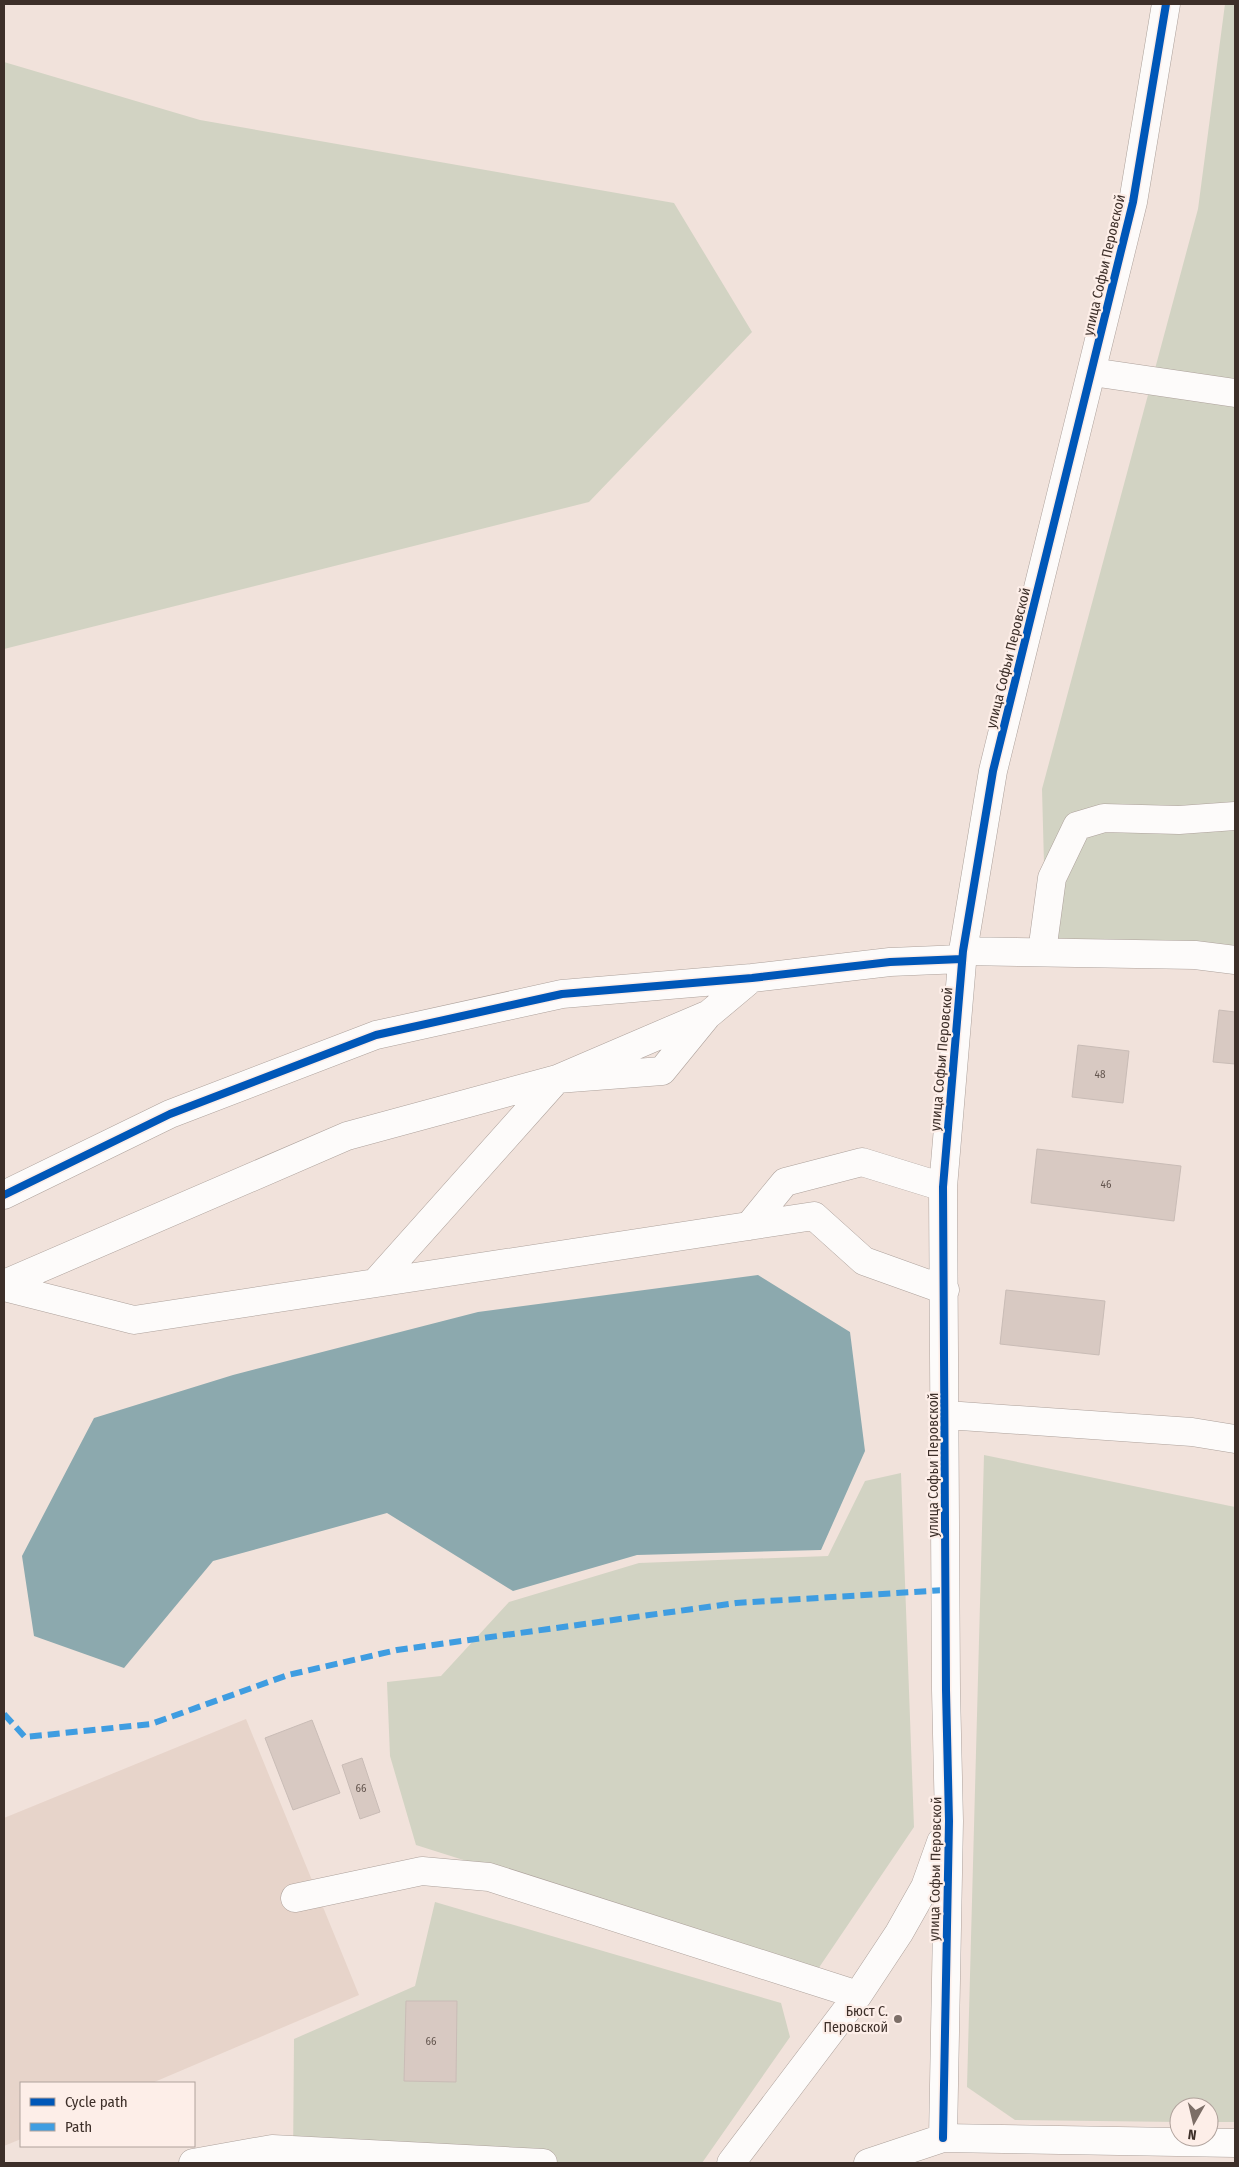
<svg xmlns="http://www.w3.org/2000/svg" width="1239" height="2167" font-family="'Fira Sans Condensed',sans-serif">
  <rect width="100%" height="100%" fill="#f1e2db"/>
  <path fill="#e7d4ca" d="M246 1719 359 1995 152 2083H21V2139L4 2146V1818Z"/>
  <path fill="#d2d3c3" d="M1225 4H1235V946L1046 938 1042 789 1198 209Z
    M4 62 200 120 674 203 752 332 589 502 4 649Z
    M984 1455 1235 1507V2122H1209V2107H1179V2122L1015 2120 967 2087Z
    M901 1473 914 1827 816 1972 416 1845 390 1756 387 1682 441 1676 509 1602 639 1563 828 1556 865 1481Z
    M435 1902 781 2003 790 2037 702 2163H293L294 2039 415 1986Z"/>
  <path fill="#8ca9ae" d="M758 1275 850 1332 865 1451 821 1550 637 1555 513 1591 387 1513 213 1561 124 1668 34 1636 22 1556 94 1418 233 1375 478 1312Z"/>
  <path fill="#d8c9c2" stroke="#c9bcb6" d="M1219 1010 1235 1012V1064L1213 1062Z
    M1078 1045 1129 1051 1123 1103 1072 1097Z
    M1037 1149 1181 1166 1174 1221 1031 1203Z
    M1006 1290 1105 1301 1099 1355 1000 1344Z
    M312 1720 340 1793 293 1810 265 1738Z
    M362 1758 380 1812 360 1819 342 1765Z
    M406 2001H457L456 2082 404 2081Z"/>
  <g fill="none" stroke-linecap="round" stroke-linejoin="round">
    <g stroke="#ada19b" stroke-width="29">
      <path id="minor" d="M1092 372 1235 393
        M963 951 1195 955 1235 960
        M1042 952 1052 878 1077 826 1104 818 1179 820 1235 816
        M4 1195 170 1114 376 1035 562 994 752 978 890 962 962 959
        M749 1226 785 1182 862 1162 943 1187
        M375 1283 557 1079 662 1071 706 1017
        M4 1284 347 1136 557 1079 709 1014 752 978
        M4 1287 134 1320 814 1216 864 1261 945 1290
        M946 1415 1192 1432 1235 1439
        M295 1898 422 1871 489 1877 858 1995
        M943 2138 949 1821 946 1690 943 1187 963 951 993 771 1133 202 1166 4
        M193 2163 272 2149 543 2163
        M731 2163 858 1995 899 1933 925 1887 941 1842
        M868 2163 943 2138 1235 2143"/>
    </g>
    <use href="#minor" stroke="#fdfbfa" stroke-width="28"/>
    <path stroke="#3f9de1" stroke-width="6" stroke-dasharray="12 6" stroke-linecap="butt" d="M4 1714 25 1737 151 1724 288 1675 397 1650 736 1603 946 1590"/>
    <g stroke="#fdeee8" stroke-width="11">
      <path id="cycleway" d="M4 1195 170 1114 376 1035 562 994 752 978 890 962 962 959
        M943 2138 949 1821 946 1690 943 1187 963 951 993 771 1133 202 1166 4"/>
    </g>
    <use href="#cycleway" stroke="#0057b8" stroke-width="8"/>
  </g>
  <circle fill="#7c6e67" stroke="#fdeee8" stroke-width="2" cx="898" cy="2019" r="5"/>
  <g text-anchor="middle" stroke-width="4.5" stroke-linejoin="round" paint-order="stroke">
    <g font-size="11" fill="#64564f">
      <text x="1100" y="1078">48</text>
      <text x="1106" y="1188">46</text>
      <text x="361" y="1792">66</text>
      <text x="431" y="2045">66</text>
    </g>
    <g font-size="14" fill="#3d2f29" stroke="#fdeee8">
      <text transform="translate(1104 265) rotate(-77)" y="5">улица Софьи Перовской</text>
      <text transform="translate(1008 658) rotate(-76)" y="5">улица Софьи Перовской</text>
      <text transform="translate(941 1059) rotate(-85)" y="5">улица Софьи Перовской</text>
      <text transform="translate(933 1465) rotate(-90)" y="5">улица Софьи Перовской</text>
      <text transform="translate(935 1869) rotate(-89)" y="5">улица Софьи Перовской</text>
    </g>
    <g font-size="14" fill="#3d2f29" stroke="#fdeee8" text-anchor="end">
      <text x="888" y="2016">Бюст С.<tspan x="888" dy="16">Перовской</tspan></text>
    </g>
  </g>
  <rect width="1239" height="2167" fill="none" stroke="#3d2f29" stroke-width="10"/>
  <rect x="20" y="2082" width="175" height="65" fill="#fdeee8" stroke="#b0a29c"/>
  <rect x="30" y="2098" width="25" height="8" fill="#0057b8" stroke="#b0a29c"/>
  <text x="65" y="2107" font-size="15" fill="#3d2f29">Cycle path</text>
  <rect x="30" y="2123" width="25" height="8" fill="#3f9de1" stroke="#b0a29c"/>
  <text x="65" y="2132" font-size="15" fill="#3d2f29">Path</text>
  <g transform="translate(1194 2122) rotate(188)"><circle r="24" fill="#fdeee8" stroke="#b0a29c"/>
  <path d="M0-4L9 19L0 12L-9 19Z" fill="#7c6e67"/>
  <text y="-8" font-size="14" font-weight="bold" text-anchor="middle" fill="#3d2f29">N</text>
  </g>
</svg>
